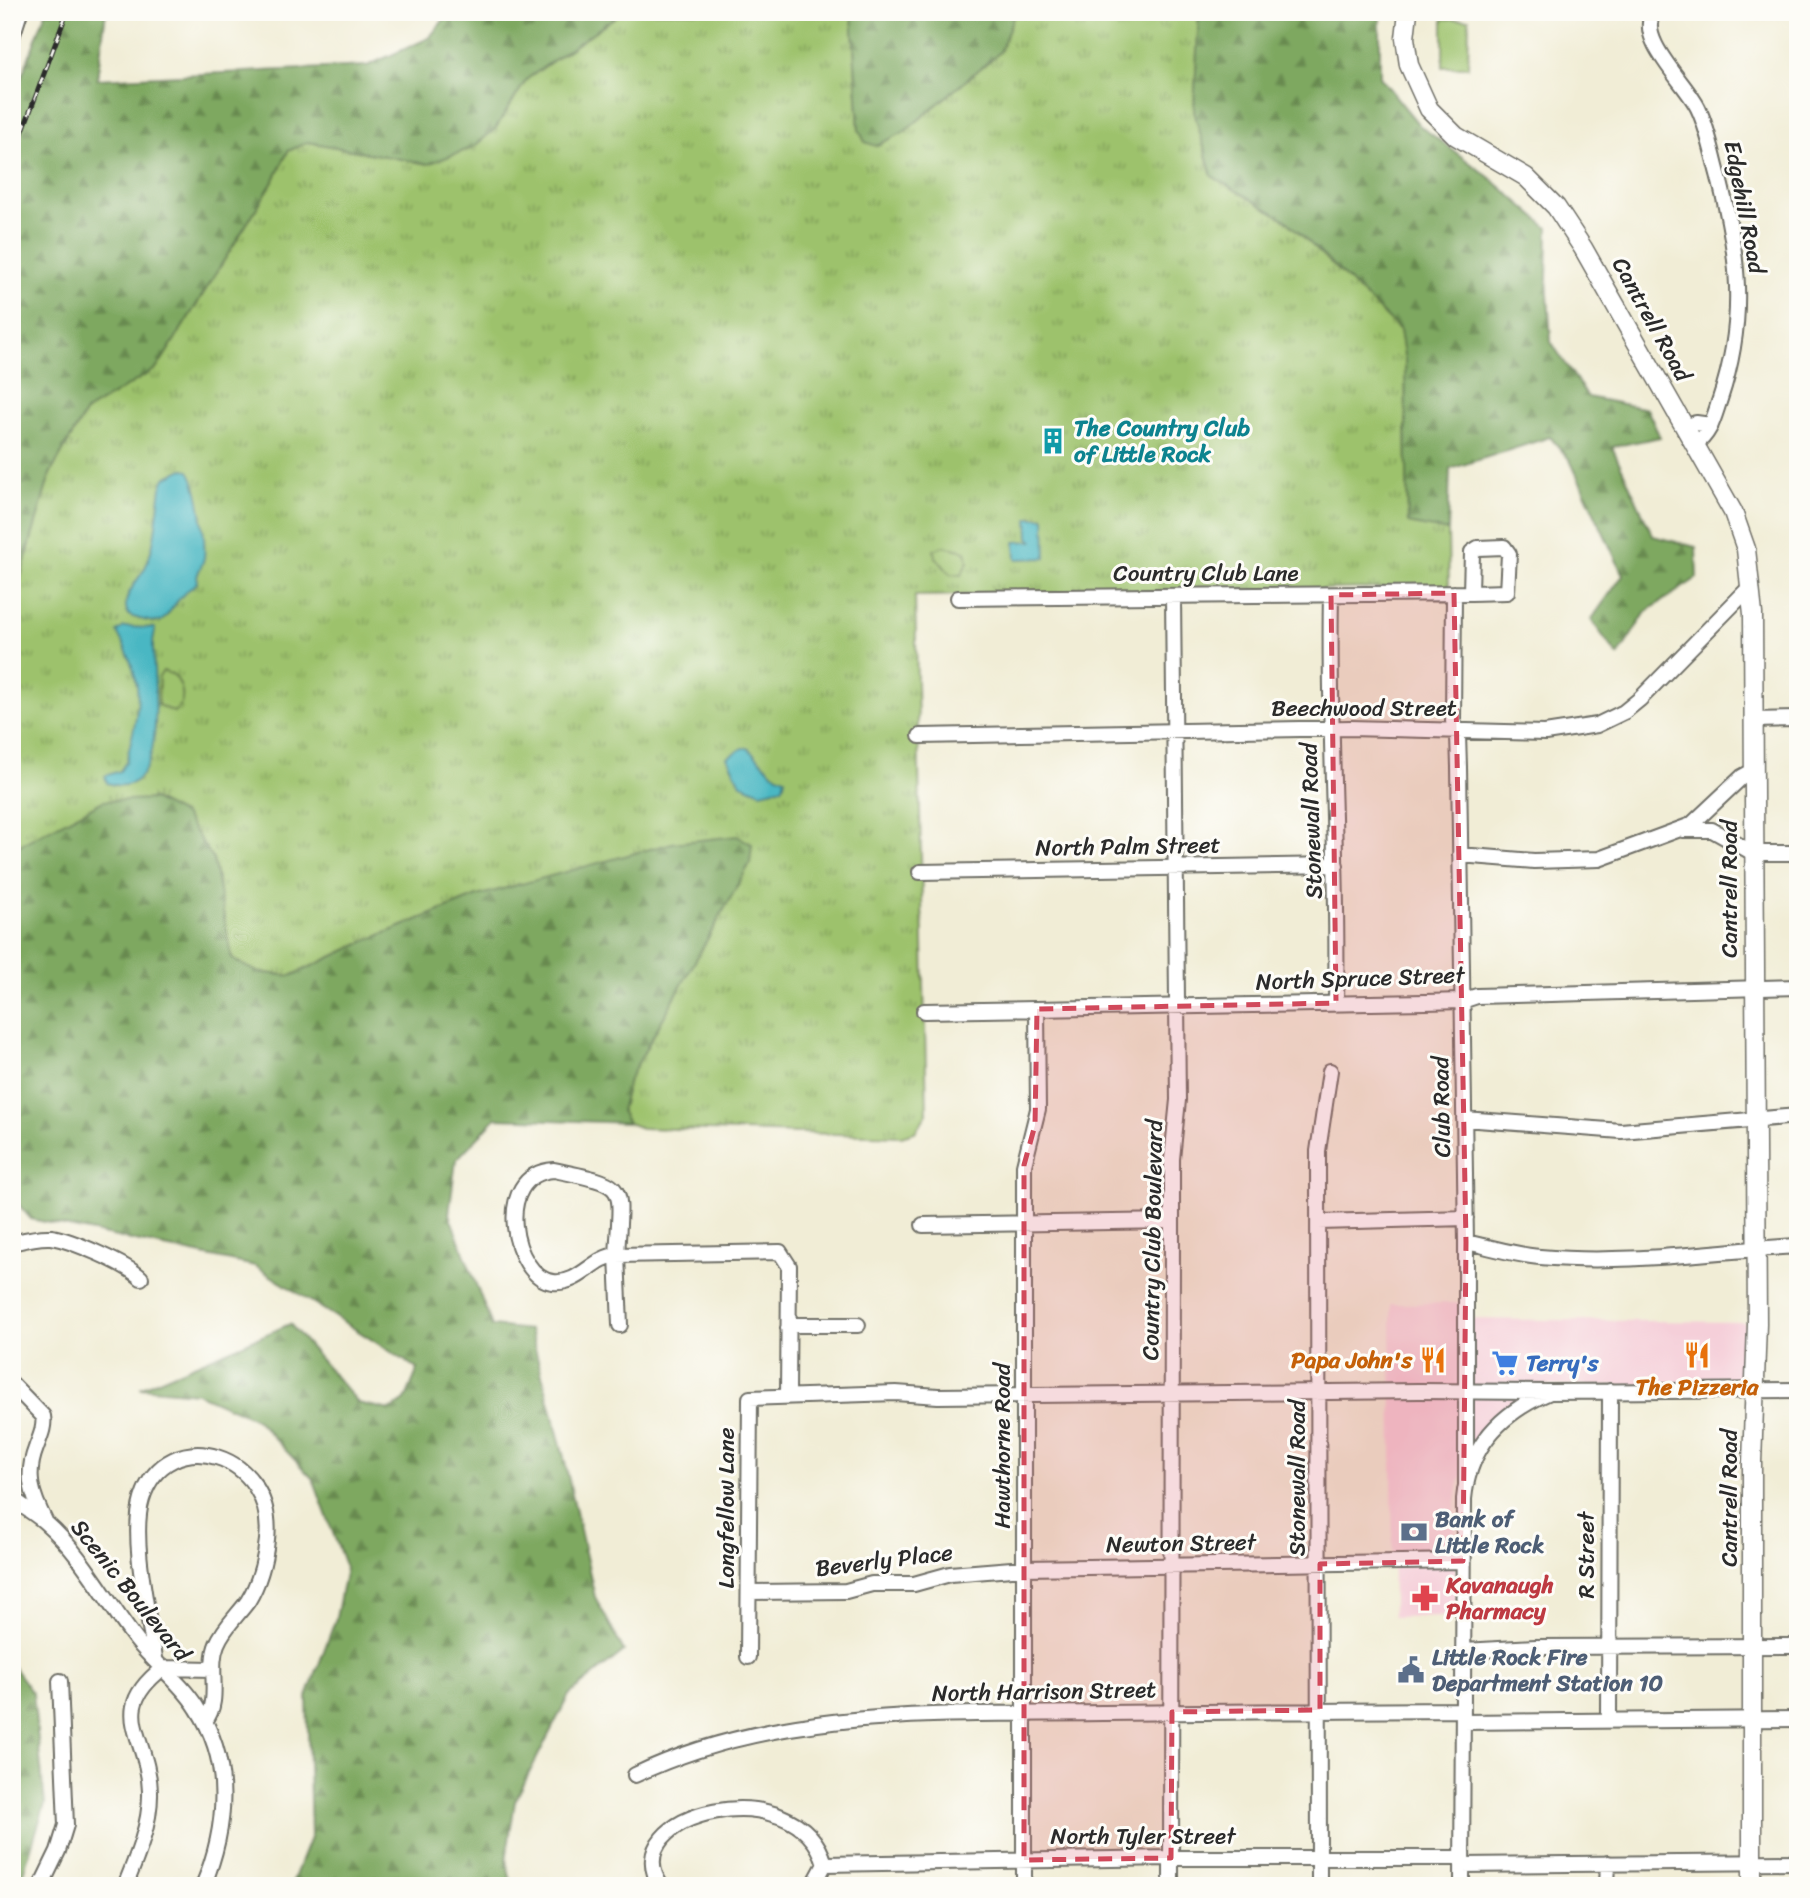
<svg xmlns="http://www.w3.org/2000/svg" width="1810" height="1898" font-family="Sriracha,sans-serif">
  <defs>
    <pattern id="grass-tufts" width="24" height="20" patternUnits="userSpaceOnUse" patternTransform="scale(1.75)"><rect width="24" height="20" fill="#9dc26c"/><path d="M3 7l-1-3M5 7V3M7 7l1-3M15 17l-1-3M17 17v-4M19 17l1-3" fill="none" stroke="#809e59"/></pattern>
    <pattern id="forest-firs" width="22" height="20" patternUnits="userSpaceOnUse" patternTransform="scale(1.75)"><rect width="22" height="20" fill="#7ea860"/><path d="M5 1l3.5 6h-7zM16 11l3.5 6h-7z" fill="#67894f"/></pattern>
  </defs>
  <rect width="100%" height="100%" fill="#fdfcf7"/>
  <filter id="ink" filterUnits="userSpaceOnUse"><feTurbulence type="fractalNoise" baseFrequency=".0143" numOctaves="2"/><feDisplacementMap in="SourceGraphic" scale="14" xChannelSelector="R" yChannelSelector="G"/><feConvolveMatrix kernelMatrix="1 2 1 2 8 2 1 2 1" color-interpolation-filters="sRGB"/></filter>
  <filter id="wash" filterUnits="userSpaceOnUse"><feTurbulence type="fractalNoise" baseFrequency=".00686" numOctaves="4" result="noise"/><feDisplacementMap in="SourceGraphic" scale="28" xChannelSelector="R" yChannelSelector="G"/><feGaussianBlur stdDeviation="1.57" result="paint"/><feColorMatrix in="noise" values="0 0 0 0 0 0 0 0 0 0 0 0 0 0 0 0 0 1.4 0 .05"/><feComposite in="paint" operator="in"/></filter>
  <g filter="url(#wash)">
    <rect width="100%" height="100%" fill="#f1edd6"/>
    <path fill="#f5cfd9" d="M1460 1303V1319L1745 1322 1743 1375 1730 1384 1541 1386 1503 1411 1472 1449 1459 1483 1455 1506 1456 1616 1393 1617 1391 1304Z"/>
    <path fill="url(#grass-tufts)" stroke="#64764c" stroke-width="2" d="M622 12H852L859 130 904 132 1000 52 1015 12H1199L1194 111 1212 176 1286 220 1400 330 1405 361 1408 523 1448 531 1449 587 915 596 927 1114 915 1132 901 1136 641 1128 628 1123 621 1111 629 1079 750 863 477 896 368 940 291 976 257 972 232 959 213 859 12 849V607L50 474 86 411 157 368 274 180 288 151 308 142 428 164 495 129 527 79Z"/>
    <path fill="url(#forest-firs)" stroke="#546a46" stroke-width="2" d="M46 12H106L97 79 367 66 429 38 450 12H622L527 79 495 129 472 148 428 164 308 142 288 151 274 180 157 368 86 411 50 474 12 607V102Z
      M852 12H1015L1000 52 904 132 876 146 865 142 859 130Z
      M1199 12H1380V77L1419 125 1489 177 1548 228 1547 279 1551 342 1588 397 1647 409 1660 437 1612 447 1653 536 1696 547 1697 578 1646 612 1618 656 1591 620 1623 575 1570 460 1550 437 1450 469 1448 531 1408 523 1405 361 1400 330 1286 220 1212 176 1194 111Z
      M153 799 184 815 213 859 232 959 257 972 291 976 368 940 477 896 672 843 737 836 752 844 750 863 629 1079 621 1111 628 1123 496 1118 456 1160 449 1214 492 1326 530 1330 562 1449 595 1597 624 1651 569 1695 515 1801 506 1860 512 1886H291L311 1835 307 1697 336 1618 346 1568 313 1479 256 1419 197 1393 140 1388 290 1324 358 1403 390 1410 405 1400 418 1369 255 1266 31 1219 12 1197V849L103 801Z
      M12 1665 33 1694 45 1804 19 1886H12Z"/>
    <path fill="#9dc26c" stroke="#64764c" stroke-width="2" d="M1443 19H1469L1468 67H1443Z
      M943 546 966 551 968 562 961 575 950 574 935 556 934 550Z
      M163 671 174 675C183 686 187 702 174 712L158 705 159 677Z"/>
    <path fill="#49b7c3" stroke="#3a7177" stroke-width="2" d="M183 469 189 471C199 484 206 540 204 558 202 568 195 574 197 583 191 588 185 592 180 598 159 623 168 628 130 616 117 601 138 581 145 568 156 544 157 513 161 488L165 478Z
      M1028 518H1045L1046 558 1016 559 1015 542 1033 541 1029 538Z
      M124 627 155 628C155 634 153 638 153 644 152 675 173 805 107 783L105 776 120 771 126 762C140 705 146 684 117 632Z
      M743 748H748L773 773 785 778 783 787 761 792 741 784 727 757Z"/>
  </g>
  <g filter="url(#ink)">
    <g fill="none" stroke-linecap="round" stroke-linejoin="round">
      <g stroke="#706f67" stroke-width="18">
        <path id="minor" d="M1654 12C1635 38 1686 83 1698 108 1708 129 1712 152 1718 174 1739 254 1747 319 1720 399 1714 416 1711 434 1695 444
          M12 37 20 12
          M1685 427 1696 423 1711 425
          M1504 547 1509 554 1507 592 1471 593 1472 552 1478 548Z
          M1454 593 1453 721 1458 735 1459 767 1466 1242V1484
          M1331 595C1328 731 1339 867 1336 1003
          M958 598 1471 593
          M1753 720 1798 719
          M920 736 1350 728 1545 733 1597 725 1624 712 1640 699 1751 586
          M1683 830H1712L1753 853H1798
          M1460 855 1534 861 1599 859 1691 825 1742 777 1753 771
          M920 872 1336 865
          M924 1011 1425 1002 1462 1001 1477 996 1798 987
          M1464 1119 1621 1131 1798 1116
          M554 1170C630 1186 621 1182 617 1255 593 1257 580 1285 553 1282 513 1278 491 1174 554 1170Z
          M1319 1222 1466 1218
          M923 1225 1172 1221
          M1466 1242C1490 1247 1515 1255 1540 1257 1626 1265 1712 1251 1798 1246
          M12 1243C24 1240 38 1236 51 1237 71 1240 127 1264 141 1278
          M620 1325 617 1255 780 1252 789 1266 788 1395
          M788 1328 795 1325H858
          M12 1384 43 1416C45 1427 40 1437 36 1448 25 1476 32 1495 45 1521
          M12 1498C23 1507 36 1514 46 1523 83 1555 107 1603 137 1641 155 1664 181 1682 197 1708 233 1763 227 1828 203 1886
          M749 1592 846 1591 872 1584H914L950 1574 1024 1568 1463 1561
          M1464 1651 1536 1647 1798 1646
          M748 1657 750 1398 896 1393 938 1396 1419 1391 1550 1392
          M155 1658C149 1615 130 1538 142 1499 166 1420 277 1453 267 1540 265 1560 259 1583 248 1601 238 1615 224 1627 217 1644 207 1668 222 1700 205 1721
          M1609 1720 1610 1391
          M1463 1722 1798 1719
          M635 1775C779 1706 947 1715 1103 1713 1223 1711 1343 1711 1463 1710
          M825 1864 1171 1858H1462
          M1462 1865 1798 1862
          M41 1886 58 1851 66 1825 60 1681
          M125 1886C137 1857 151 1823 150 1791 148 1735 106 1712 163 1668L213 1669
          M661 1886C612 1813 798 1768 825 1864L813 1886
          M1024 1886V1165L1038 1109 1037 1009
          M1171 1886 1172 1221V1159L1178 1100 1173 596
          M1319 1886 1318 1151 1330 1071
          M1462 1886 1464 1499C1469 1446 1502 1412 1550 1392L1798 1390
          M1607 1886 1608 1863"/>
      </g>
      <g stroke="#706f67" stroke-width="21">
        <path id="major" d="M1408 12 1405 38 1409 65 1429 109 1456 136 1526 177 1556 207 1583 248 1733 512 1746 549 1753 614 1757 1324 1752 1463V1886"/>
      </g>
      <use href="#minor" stroke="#fff" stroke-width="14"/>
      <use href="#major" stroke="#fff" stroke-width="18"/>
      <g stroke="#2b2b2b" stroke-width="5">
        <path id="rail" d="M12 160 67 12"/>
      </g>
      <use href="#rail" stroke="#fdfcf7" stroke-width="2.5" stroke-dasharray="8" stroke-linecap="butt"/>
    </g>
  </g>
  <path fill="#d1495b" fill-opacity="0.2" stroke="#d1495b" stroke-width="5" stroke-dasharray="14 9" stroke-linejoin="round" d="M1454 593 1466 1242 1463 1561 1320 1564V1710L1172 1712 1171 1858 1024 1860V1165L1035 1125 1037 1009 1336 1003 1331 595Z"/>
  <defs>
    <g id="building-bare" transform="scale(2.1)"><path d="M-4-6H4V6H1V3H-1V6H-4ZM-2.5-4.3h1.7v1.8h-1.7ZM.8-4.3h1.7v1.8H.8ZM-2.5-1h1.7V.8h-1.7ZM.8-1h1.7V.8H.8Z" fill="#0f9aa8" stroke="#fdfcf7" stroke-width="2.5" paint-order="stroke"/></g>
    <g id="restaurant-bare" transform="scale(2.1)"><path d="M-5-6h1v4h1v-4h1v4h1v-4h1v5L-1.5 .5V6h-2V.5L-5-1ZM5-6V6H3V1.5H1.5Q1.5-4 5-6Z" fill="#e8710a" stroke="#fdfcf7" stroke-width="2.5" paint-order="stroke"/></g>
    <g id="supermarket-bare" transform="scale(2.1)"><path d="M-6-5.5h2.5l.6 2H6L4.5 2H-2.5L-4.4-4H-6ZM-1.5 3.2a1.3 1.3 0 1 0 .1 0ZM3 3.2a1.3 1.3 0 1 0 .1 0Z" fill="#3f7fe0" stroke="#fdfcf7" stroke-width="2.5" paint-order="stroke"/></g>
    <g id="bank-bare" transform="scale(2.1)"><path d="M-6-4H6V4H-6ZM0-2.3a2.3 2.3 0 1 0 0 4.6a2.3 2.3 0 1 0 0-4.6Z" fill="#5c6f8a" stroke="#fdfcf7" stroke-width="2.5" paint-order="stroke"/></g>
    <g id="pharmacy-bare" transform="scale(2.1)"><path d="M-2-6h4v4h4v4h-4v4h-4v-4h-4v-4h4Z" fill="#e0444e" stroke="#fdfcf7" stroke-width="2.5" paint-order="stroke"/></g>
    <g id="civic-bare" transform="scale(2.1)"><path d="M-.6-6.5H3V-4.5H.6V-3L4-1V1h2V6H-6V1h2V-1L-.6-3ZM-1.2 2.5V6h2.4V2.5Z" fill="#5c6f8a" stroke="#fdfcf7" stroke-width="2.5" paint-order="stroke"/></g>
  </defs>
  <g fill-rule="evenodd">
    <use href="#building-bare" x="1053" y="441"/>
    <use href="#restaurant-bare" x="1697" y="1355"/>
    <use href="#restaurant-bare" x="1433" y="1360"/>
    <use href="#supermarket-bare" x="1505" y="1363"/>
    <use href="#bank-bare" x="1414" y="1532"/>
    <use href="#pharmacy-bare" x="1425" y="1598"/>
    <use href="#civic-bare" x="1411" y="1670"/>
  </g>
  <g text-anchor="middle" stroke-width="6" stroke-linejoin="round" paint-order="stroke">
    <g font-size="23" fill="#2b2b2b" stroke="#fdfcf7">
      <text transform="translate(1745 207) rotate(79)" y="8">Edgehill Road</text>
      <text transform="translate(1652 319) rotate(61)" y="8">Cantrell Road</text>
      <text x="1206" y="581">Country Club Lane</text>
      <text x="1364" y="716">Beechwood Street</text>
      <text transform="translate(1311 821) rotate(-92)" y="8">Stonewall Road</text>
      <text transform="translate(1128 846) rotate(-1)" y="8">North Palm Street</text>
      <text transform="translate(1729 889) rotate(-90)" y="8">Cantrell Road</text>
      <text transform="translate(1360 978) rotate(-2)" y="8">North Spruce Street</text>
      <text transform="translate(1441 1107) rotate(-91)" y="8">Club Road</text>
      <text transform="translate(1152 1240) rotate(-89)" y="8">Country Club Boulevard</text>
      <text transform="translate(1002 1446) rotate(-90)" y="8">Hawthorne Road</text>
      <text transform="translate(1297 1478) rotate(-90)" y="8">Stonewall Road</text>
      <text transform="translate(1729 1498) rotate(-90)" y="8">Cantrell Road</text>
      <text transform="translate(726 1508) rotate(-90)" y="8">Longfellow Lane</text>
      <text transform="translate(1181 1543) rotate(-1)" y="8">Newton Street</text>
      <text transform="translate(1586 1555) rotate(-90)" y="8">R Street</text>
      <text transform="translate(884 1560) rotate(-7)" y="8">Beverly Place</text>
      <text transform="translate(131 1590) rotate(51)" y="8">Scenic Boulevard</text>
      <text transform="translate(1044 1691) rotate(-1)" y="8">North Harrison Street</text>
      <text x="1143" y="1844">North Tyler Street</text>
    </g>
    <g font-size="23" font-weight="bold" fill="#0d838f" stroke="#fdfcf7" text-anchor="start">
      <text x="1074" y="436">The Country Club<tspan x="1074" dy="26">of Little Rock</tspan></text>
    </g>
    <g font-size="23" font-weight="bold" fill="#c56008" stroke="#fdfcf7" text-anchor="end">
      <text x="1412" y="1368">Papa John's</text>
      <text x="1697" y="1395" text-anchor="middle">The Pizzeria</text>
    </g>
    <g font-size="23" font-weight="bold" fill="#366cbe" stroke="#fdfcf7" text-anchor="start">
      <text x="1526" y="1371">Terry's</text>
    </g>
    <g font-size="23" font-weight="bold" fill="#4e5e75" stroke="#fdfcf7" text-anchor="start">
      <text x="1435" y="1527">Bank of<tspan x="1435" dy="26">Little Rock</tspan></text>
      <text x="1432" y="1665">Little Rock Fire<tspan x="1432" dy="26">Department Station 10</tspan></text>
    </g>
    <g font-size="23" font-weight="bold" fill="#be3a42" stroke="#fdfcf7" text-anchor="start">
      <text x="1446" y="1593">Kavanaugh<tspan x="1446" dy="26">Pharmacy</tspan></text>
    </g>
  </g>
  <rect width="1810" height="1898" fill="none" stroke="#fdfcf7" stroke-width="42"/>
</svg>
